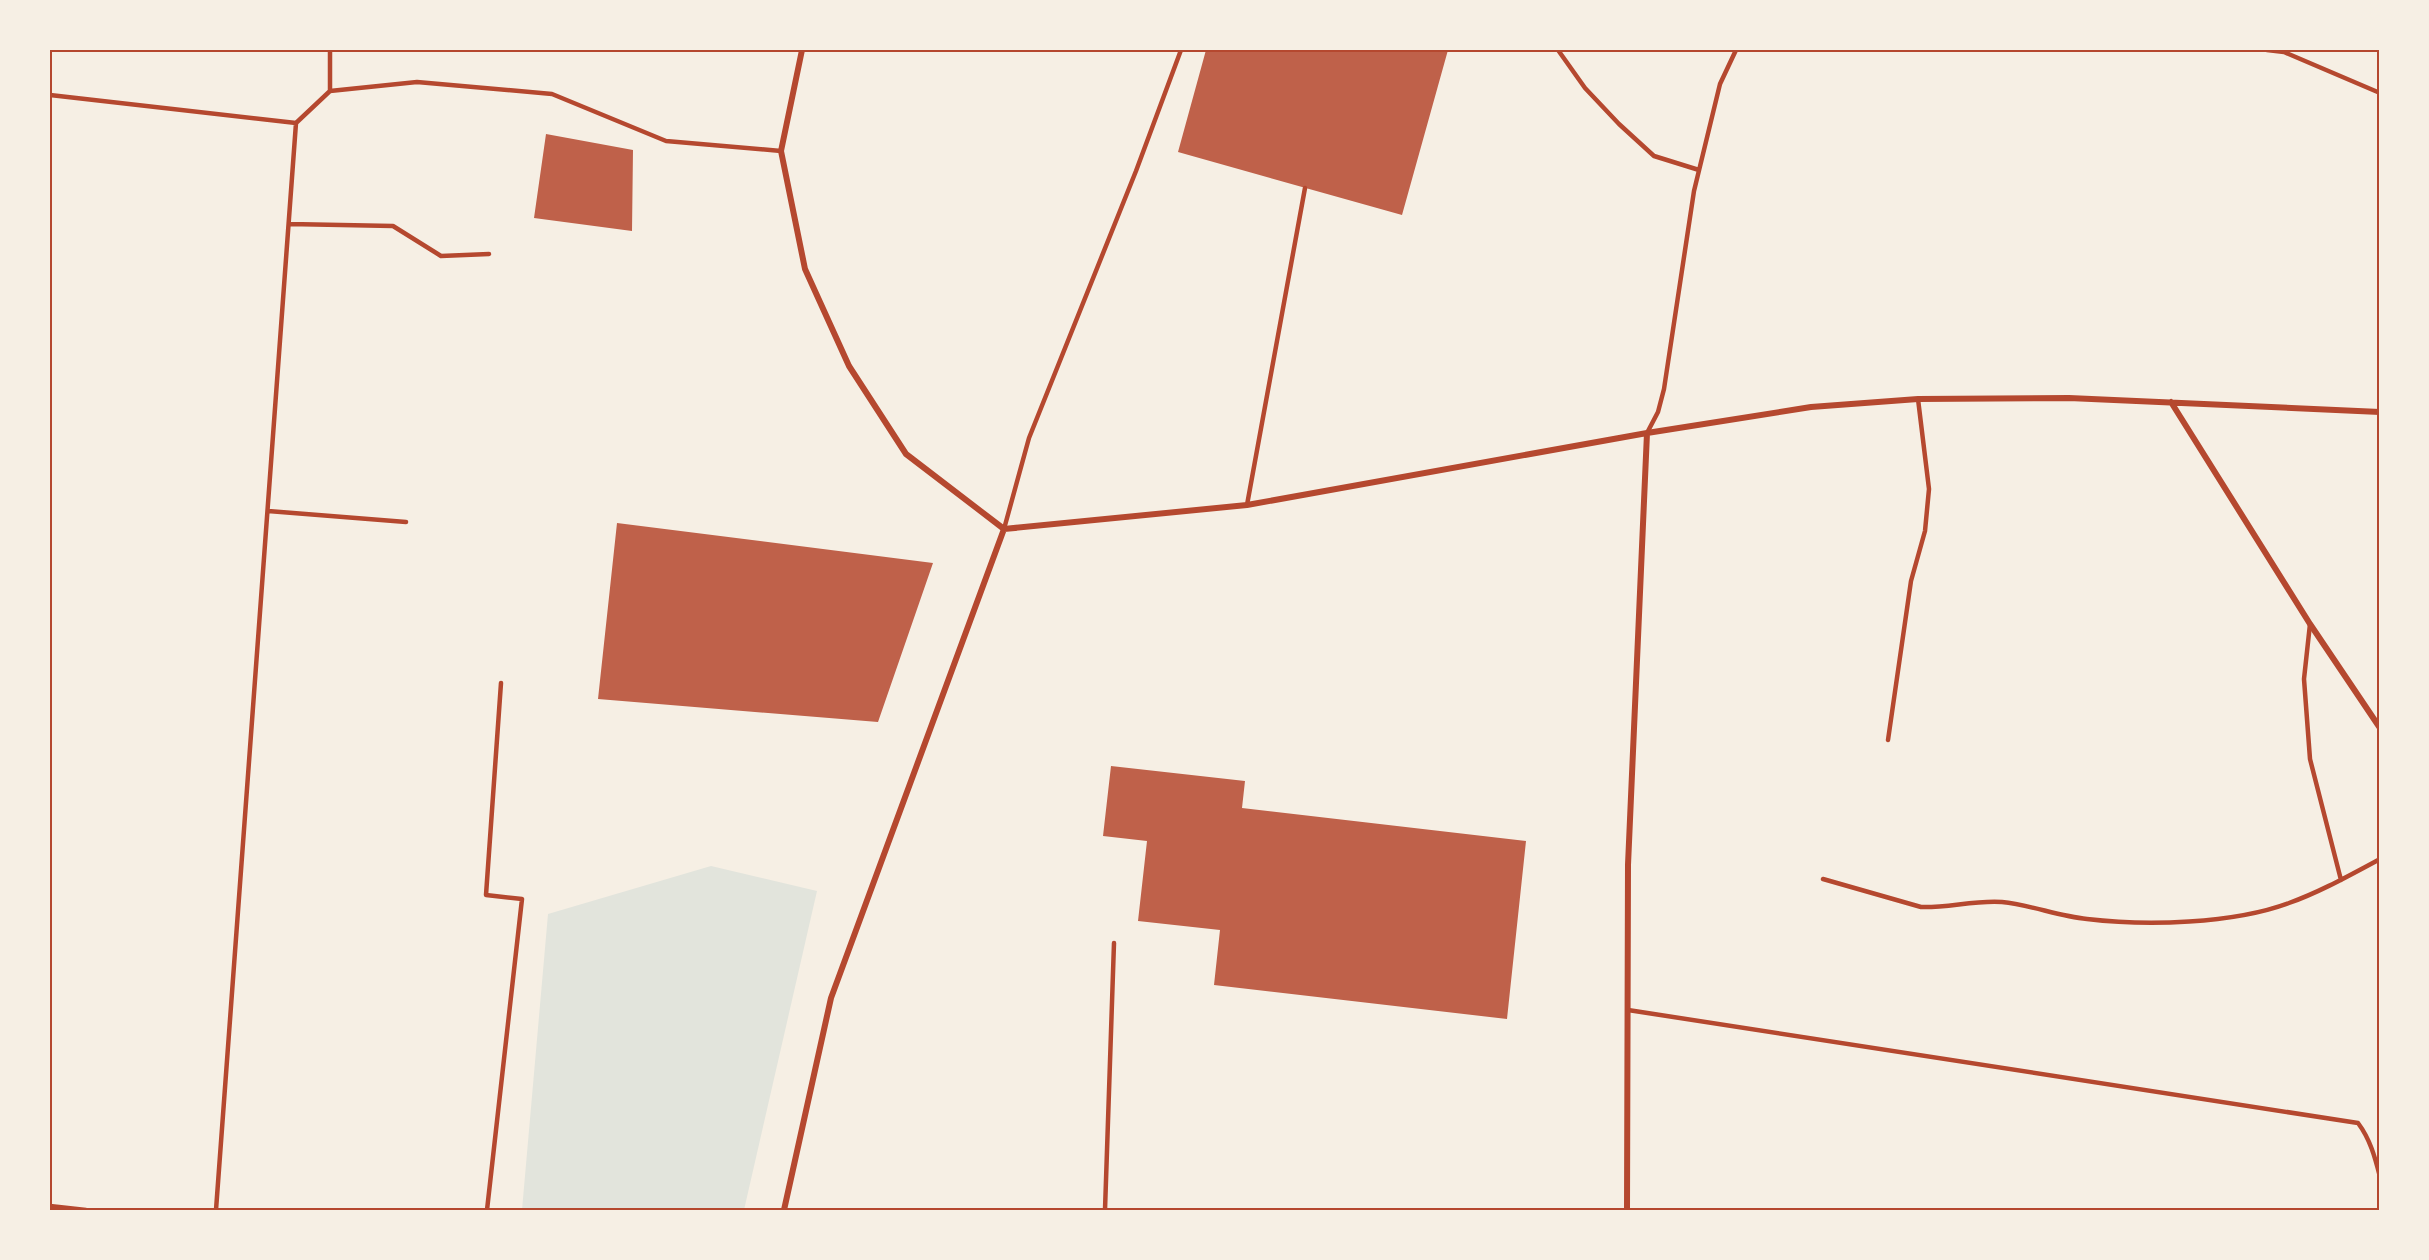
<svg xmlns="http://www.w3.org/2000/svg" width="2429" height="1260" font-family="'Nunito Sans',sans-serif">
  <rect width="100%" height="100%" fill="#f6efe4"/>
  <path fill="#e2e4dc" d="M711 866 817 891 744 1210H522L548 914Z"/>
  <path fill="#bf614a" d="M1206 50H1448L1402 215 1178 152Z
    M546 134 633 150 632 231 534 218Z
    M617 523 933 563 878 722 598 699Z
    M1111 766 1245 781 1242 808 1526 841 1507 1019 1214 985 1220 930 1138 921 1147 841 1103 836Z"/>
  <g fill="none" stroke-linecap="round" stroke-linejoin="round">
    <path stroke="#b5482f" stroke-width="4.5" d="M1558 50 1585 88 1619 124 1654 156 1699 170
      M2267 50 2284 52 2380 93
      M330 91V50
      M50 95 296 123 330 91 417 82 552 94 666 141 781 151
      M289 224 393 226 441 256 489 254
      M1647 433 1658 412 1664 389 1694 191 1720 84 1736 50
      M1247 505 1305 188
      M268 511 406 522
      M1004 529 1029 438 1136 171 1181 50
      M2310 624 2304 679 2310 759 2341 880
      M1888 740 1911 581 1925 531 1929 489 1918 399
      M1823 879 1921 907C1948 908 1974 900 2002 902 2031 905 2058 916 2087 919 2146 926 2233 924 2289 903 2320 892 2350 875 2380 859
      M1628 1010 2358 1123C2370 1139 2375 1157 2380 1177
      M50 1206 86 1210
      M216 1210 296 123
      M487 1210 522 899 486 895 501 683
      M1105 1210 1114 943"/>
    <path stroke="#b5482f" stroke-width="6" d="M802 50 781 151 805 269 849 366 906 454 1004 529
      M2171 402 2310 624 2380 728
      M1004 529 1247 505 1647 433 1811 407 1918 399 2069 398 2380 412
      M784 1210 831 998 1004 529
      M1627 1210 1628 865 1647 433"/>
  </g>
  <rect width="2429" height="1260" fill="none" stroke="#f6efe4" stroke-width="102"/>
  <rect x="51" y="51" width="2327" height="1158" fill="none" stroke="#b5482f" stroke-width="2"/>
</svg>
